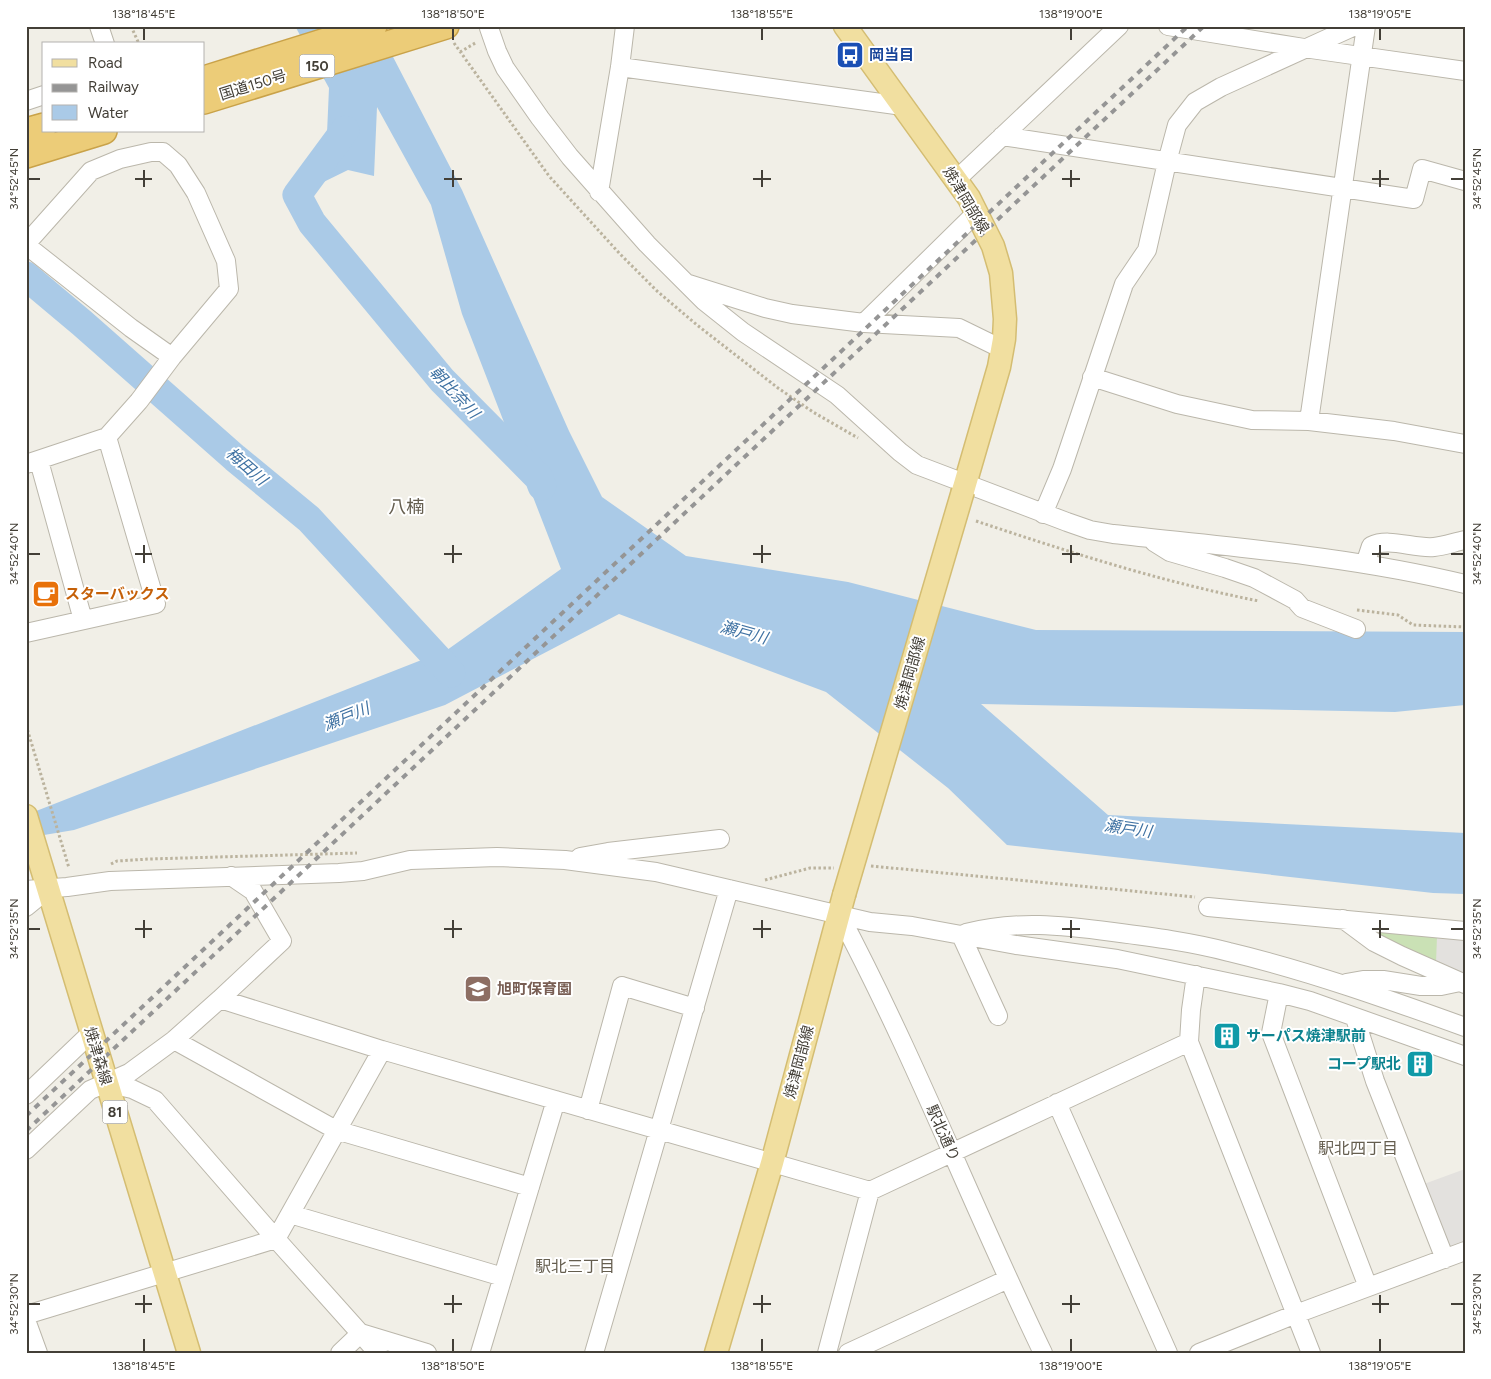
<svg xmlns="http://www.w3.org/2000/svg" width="1491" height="1379" font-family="Figtree,'Noto Sans JP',sans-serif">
  <rect width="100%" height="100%" fill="#f1efe7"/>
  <path fill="#cae1b5" d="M1381 931 1465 937V978L1380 936Z"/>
  <path fill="#e3e1de" d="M1437 936 1465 939V975L1436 963Z
    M1465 1169V1243L1448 1249 1424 1184Z"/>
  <path fill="#aacae7" d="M295 26H377L462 190 569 431 602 497 686 556 848 582 1036 630 1465 632V705L1395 712 981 704 1108 815 1465 833V894L1433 893 1007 845 948 788 826 692 619 614 445 705 74 830 26 838V815L447 650 561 569 462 314 431 205 377 107 374 176 348 170 297 195 326 156 329 88Z"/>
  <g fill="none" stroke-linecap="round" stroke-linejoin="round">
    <path stroke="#aacae7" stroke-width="29" d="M345 130 297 195 312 223 442 380 539 478 542 486
      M26 276 82 323 235 458 309 519 451 673"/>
    <g stroke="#bbb7ab" stroke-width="20">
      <path id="minor" d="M99 26 105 44
        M1168 26 1304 48 1465 71
        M489 28 497 51 505 68 540 118 570 157 647 244 704 301 743 332 837 395 900 452 917 465 1067 522 1090 530 1113 534C1230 547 1350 556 1465 584
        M620 67 903 106
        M26 101 44 95
        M1002 136 1414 199 1422 169 1465 181
        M957 179 1119 26
        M599 192 620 67 625 26
        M977 212 864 323 959 328 1002 349
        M26 244 91 171 120 159 151 152H163L178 165 196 193 226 261 229 289 172 357 139 401 107 437 26 464
        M26 245 131 328 172 357
        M689 284 765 308 792 314 864 323
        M1092 377 1177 404 1252 420 1309 421 1394 431 1465 444
        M1309 421 1366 26
        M39 461 83 620
        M1043 514 1062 469 1124 284 1147 250 1167 162 1177 125 1195 102 1221 87 1355 26
        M1154 542 1170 552 1225 568 1254 578 1295 600 1302 608 1356 629
        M1365 564 1371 546C1389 537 1414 549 1434 547 1444 546 1455 542 1465 540
        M26 633 156 604 107 437
        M580 857 608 852 720 839
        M26 890 67 887 110 881 339 873 363 871 410 860 497 857 565 860 656 872 870 922 912 926 1016 945 1117 959 1279 993 1310 1001 1465 1056
        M26 907 48 889
        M1208 907 1465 931
        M839 914C915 1057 973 1208 1043 1353
        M1343 919 1374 942 1402 956 1465 984
        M966 933C1017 920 1061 925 1113 932 1152 937 1191 942 1229 952 1309 971 1387 999 1465 1027
        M961 935 998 1016
        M1196 975 1191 1010 1189 1042 1311 1353
        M1346 983 1363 980H1383L1421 986H1441L1460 982
        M1279 993 1271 1033 1368 1287
        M220 999 282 941 253 891 231 876
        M1355 1018 1375 1081 1445 1259
        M174 1040 336 1130 530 1187
        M106 1083 132 1089 155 1100 276 1239 378 1353
        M26 1095 91 1033
        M1057 1103 1168 1353
        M588 1110 622 986 695 1008
        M26 1150 90 1090 129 1073 174 1040 220 999 382 1050 870 1191 1189 1042
        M290 1214 503 1277
        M26 1315 276 1239 382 1050
        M26 1320 38 1353
        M340 1353 361 1333 427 1353
        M480 1353 556 1100
        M594 1353 729 889
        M827 1353 870 1191
        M848 1353 1008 1279
        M1199 1353 1296 1314 1465 1251"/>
    </g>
    <g stroke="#d4bd72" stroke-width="25">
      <path id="major" d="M845 26 969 198 993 246 1001 273 1005 319 1004 339 999 367 963 491
        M26 816 189 1353
        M716 1353 772 1163 844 895"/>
    </g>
    <g stroke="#c9a249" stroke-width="28">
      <path id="highway" d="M204 79 374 26
        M204 101 446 26
        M26 131 44 126
        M26 155 104 131"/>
    </g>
    <path stroke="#bbb39e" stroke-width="3" stroke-dasharray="2.5 2.5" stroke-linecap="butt" d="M131 26 139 44
      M454 43 549 176 620 254 657 291 697 325 778 388 813 412 858 438
      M460 52 477 42
      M976 521C1069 552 1162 582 1259 601
      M1357 610 1398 615 1413 625 1465 627
      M26 725 69 868
      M111 864 117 861 149 859 357 853
      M871 866 1195 897
      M765 880 810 868H834"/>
    <use href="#minor" stroke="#fff" stroke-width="18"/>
    <use href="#major" stroke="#f1dfa0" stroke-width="22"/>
    <use href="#highway" stroke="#eccc78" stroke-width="25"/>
    <path stroke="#959595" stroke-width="4" stroke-dasharray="6 6" stroke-linecap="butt" d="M26 1116 1188 26
      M26 1131 1204 26"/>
    <g stroke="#d4bd72" stroke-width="25" stroke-linecap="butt">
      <path id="major-bridge" d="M844 895 963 491"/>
    </g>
    <use href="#major-bridge" stroke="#f1dfa0" stroke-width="22"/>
  </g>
  <path fill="none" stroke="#433f37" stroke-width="2" d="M144 28V40M453 28V40M762 28V40M1071 28V40M1380 28V40M144 170V187M453 170V187M762 170V187M1071 170V187M1380 170V187M28 179H40M135 179H152M444 179H462M753 179H771M1062 179H1080M1372 179H1389M1451 179H1464M144 545V563M453 545V563M762 545V563M1071 545V563M1380 545V563M28 554H40M135 554H152M444 554H462M753 554H771M1062 554H1080M1372 554H1389M1451 554H1464M144 920V938M453 920V938M762 920V938M1071 920V938M1380 920V938M28 929H40M135 929H152M444 929H462M753 929H771M1062 929H1080M1372 929H1389M1451 929H1464M144 1295V1313M453 1295V1313M762 1295V1313M1071 1295V1313M1380 1295V1313M28 1304H40M135 1304H152M444 1304H462M753 1304H771M1062 1304H1080M1372 1304H1389M1451 1304H1464M144 1339V1352M453 1339V1352M762 1339V1352M1071 1339V1352M1380 1339V1352"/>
  <defs>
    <g id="bus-square" transform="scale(1.4375)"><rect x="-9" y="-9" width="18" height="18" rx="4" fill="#1a4fb4" stroke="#fff"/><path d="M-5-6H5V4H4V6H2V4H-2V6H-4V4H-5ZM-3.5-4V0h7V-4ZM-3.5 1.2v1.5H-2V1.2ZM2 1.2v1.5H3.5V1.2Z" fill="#fff"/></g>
    <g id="cafe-square" transform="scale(1.4375)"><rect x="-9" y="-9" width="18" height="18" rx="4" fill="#e8710a" stroke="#fff"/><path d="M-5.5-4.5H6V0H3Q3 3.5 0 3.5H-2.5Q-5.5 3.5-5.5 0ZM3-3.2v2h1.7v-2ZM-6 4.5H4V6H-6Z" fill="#fff"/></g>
    <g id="school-square" transform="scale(1.4375)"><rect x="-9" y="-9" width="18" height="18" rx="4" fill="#8d6e63" stroke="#fff"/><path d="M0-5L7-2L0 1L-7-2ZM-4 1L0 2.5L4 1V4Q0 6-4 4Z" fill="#fff"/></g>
    <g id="building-square" transform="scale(1.4375)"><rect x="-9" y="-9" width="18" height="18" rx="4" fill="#0f9aa8" stroke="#fff"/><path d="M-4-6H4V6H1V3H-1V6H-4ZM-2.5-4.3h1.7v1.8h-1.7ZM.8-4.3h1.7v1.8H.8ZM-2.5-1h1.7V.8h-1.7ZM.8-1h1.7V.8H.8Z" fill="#fff"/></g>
  </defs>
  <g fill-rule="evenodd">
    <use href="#bus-square" x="850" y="55"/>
    <use href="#cafe-square" x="46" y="594"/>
    <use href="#school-square" x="478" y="989"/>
    <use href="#building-square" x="1227" y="1036"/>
    <use href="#building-square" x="1420" y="1064"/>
  </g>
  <g text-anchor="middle" stroke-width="4" stroke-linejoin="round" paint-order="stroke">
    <g fill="#fff" stroke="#7b7973" stroke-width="1">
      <rect x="299.5" y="54.5" width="35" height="23" rx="4"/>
      <rect x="102.5" y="1100.5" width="25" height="23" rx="4"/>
    </g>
    <g font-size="14" font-weight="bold" fill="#433f37">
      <text x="317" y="71">150</text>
      <text x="115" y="1117">81</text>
    </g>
    <g font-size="15" font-weight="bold" fill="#164399" stroke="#fff" text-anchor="start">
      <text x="869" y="60">岡当目</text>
    </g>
    <g font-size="15" fill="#433f37" stroke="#fff">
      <text transform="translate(253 85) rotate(-17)" y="5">国道150号</text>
      <text transform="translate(966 200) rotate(59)" y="5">焼津岡部線</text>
      <text transform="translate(910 673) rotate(-74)" y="5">焼津岡部線</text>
      <text transform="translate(98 1056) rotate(73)" y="5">焼津森線</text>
      <text transform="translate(799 1062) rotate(-75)" y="5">焼津岡部線</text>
      <text transform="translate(943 1133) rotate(66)" y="5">駅北通り</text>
    </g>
    <g font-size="15" font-weight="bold" fill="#c56008" stroke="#fff" text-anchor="start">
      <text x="65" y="599">スターバックス</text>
    </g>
    <g font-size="15" font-weight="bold" fill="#785e54" stroke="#fff" text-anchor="start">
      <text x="497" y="994">旭町保育園</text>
    </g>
    <g font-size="15" font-weight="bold" fill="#0d838f" stroke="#fff" text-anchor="start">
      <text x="1246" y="1041">サーパス焼津駅前</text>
      <text x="1401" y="1069" text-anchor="end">コープ駅北</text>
    </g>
    <g font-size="16" font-style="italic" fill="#3e71a2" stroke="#fff">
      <text transform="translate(455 392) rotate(47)" y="6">朝比奈川</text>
      <text transform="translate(247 466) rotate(41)" y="6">梅田川</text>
      <text transform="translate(744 632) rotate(15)" y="6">瀬戸川</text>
      <text transform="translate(346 716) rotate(-22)" y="6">瀬戸川</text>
      <text transform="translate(1128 828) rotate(8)" y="6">瀬戸川</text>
    </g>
    <g font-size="16" fill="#655e4f" stroke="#fff">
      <text x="1358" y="1154">駅北四丁目</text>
      <text x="575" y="1272">駅北三丁目</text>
    </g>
    <g font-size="18" fill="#655e4f" stroke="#fff">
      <text x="406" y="513">八楠</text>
    </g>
  </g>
  <rect width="1491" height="1379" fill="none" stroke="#ffffff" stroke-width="55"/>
  <rect x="42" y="42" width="162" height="90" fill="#ffffff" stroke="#b4b2af"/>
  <rect x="52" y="59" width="25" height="8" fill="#f1dfa0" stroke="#b4b2af"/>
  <text x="88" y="68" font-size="15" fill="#433f37">Road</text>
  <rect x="52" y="84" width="25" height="8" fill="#959595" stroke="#b4b2af"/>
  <text x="88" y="92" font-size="15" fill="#433f37">Railway</text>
  <rect x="52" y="105" width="25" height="15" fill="#aacae7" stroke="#b4b2af"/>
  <text x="88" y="118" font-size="15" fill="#433f37">Water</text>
  <rect x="28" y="28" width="1436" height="1324" fill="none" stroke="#433f37" stroke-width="2"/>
  <g font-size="12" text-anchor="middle" fill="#433f37">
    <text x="144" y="18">138°18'45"E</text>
    <text x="453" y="18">138°18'50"E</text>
    <text x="762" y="18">138°18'55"E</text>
    <text x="1071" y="18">138°19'00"E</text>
    <text x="1380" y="18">138°19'05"E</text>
    <text transform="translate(14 179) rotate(-90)" y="4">34°52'45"N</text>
    <text transform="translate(1477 179) rotate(-90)" y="4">34°52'45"N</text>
    <text transform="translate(14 554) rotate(-90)" y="4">34°52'40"N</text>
    <text transform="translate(1477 554) rotate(-90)" y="4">34°52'40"N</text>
    <text transform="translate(14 929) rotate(-90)" y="4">34°52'35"N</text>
    <text transform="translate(1477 929) rotate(-90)" y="4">34°52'35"N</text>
    <text transform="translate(14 1304) rotate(-90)" y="4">34°52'30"N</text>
    <text transform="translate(1477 1304) rotate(-90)" y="4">34°52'30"N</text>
    <text x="144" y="1370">138°18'45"E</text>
    <text x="453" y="1370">138°18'50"E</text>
    <text x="762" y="1370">138°18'55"E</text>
    <text x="1071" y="1370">138°19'00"E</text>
    <text x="1380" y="1370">138°19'05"E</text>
  </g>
</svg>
